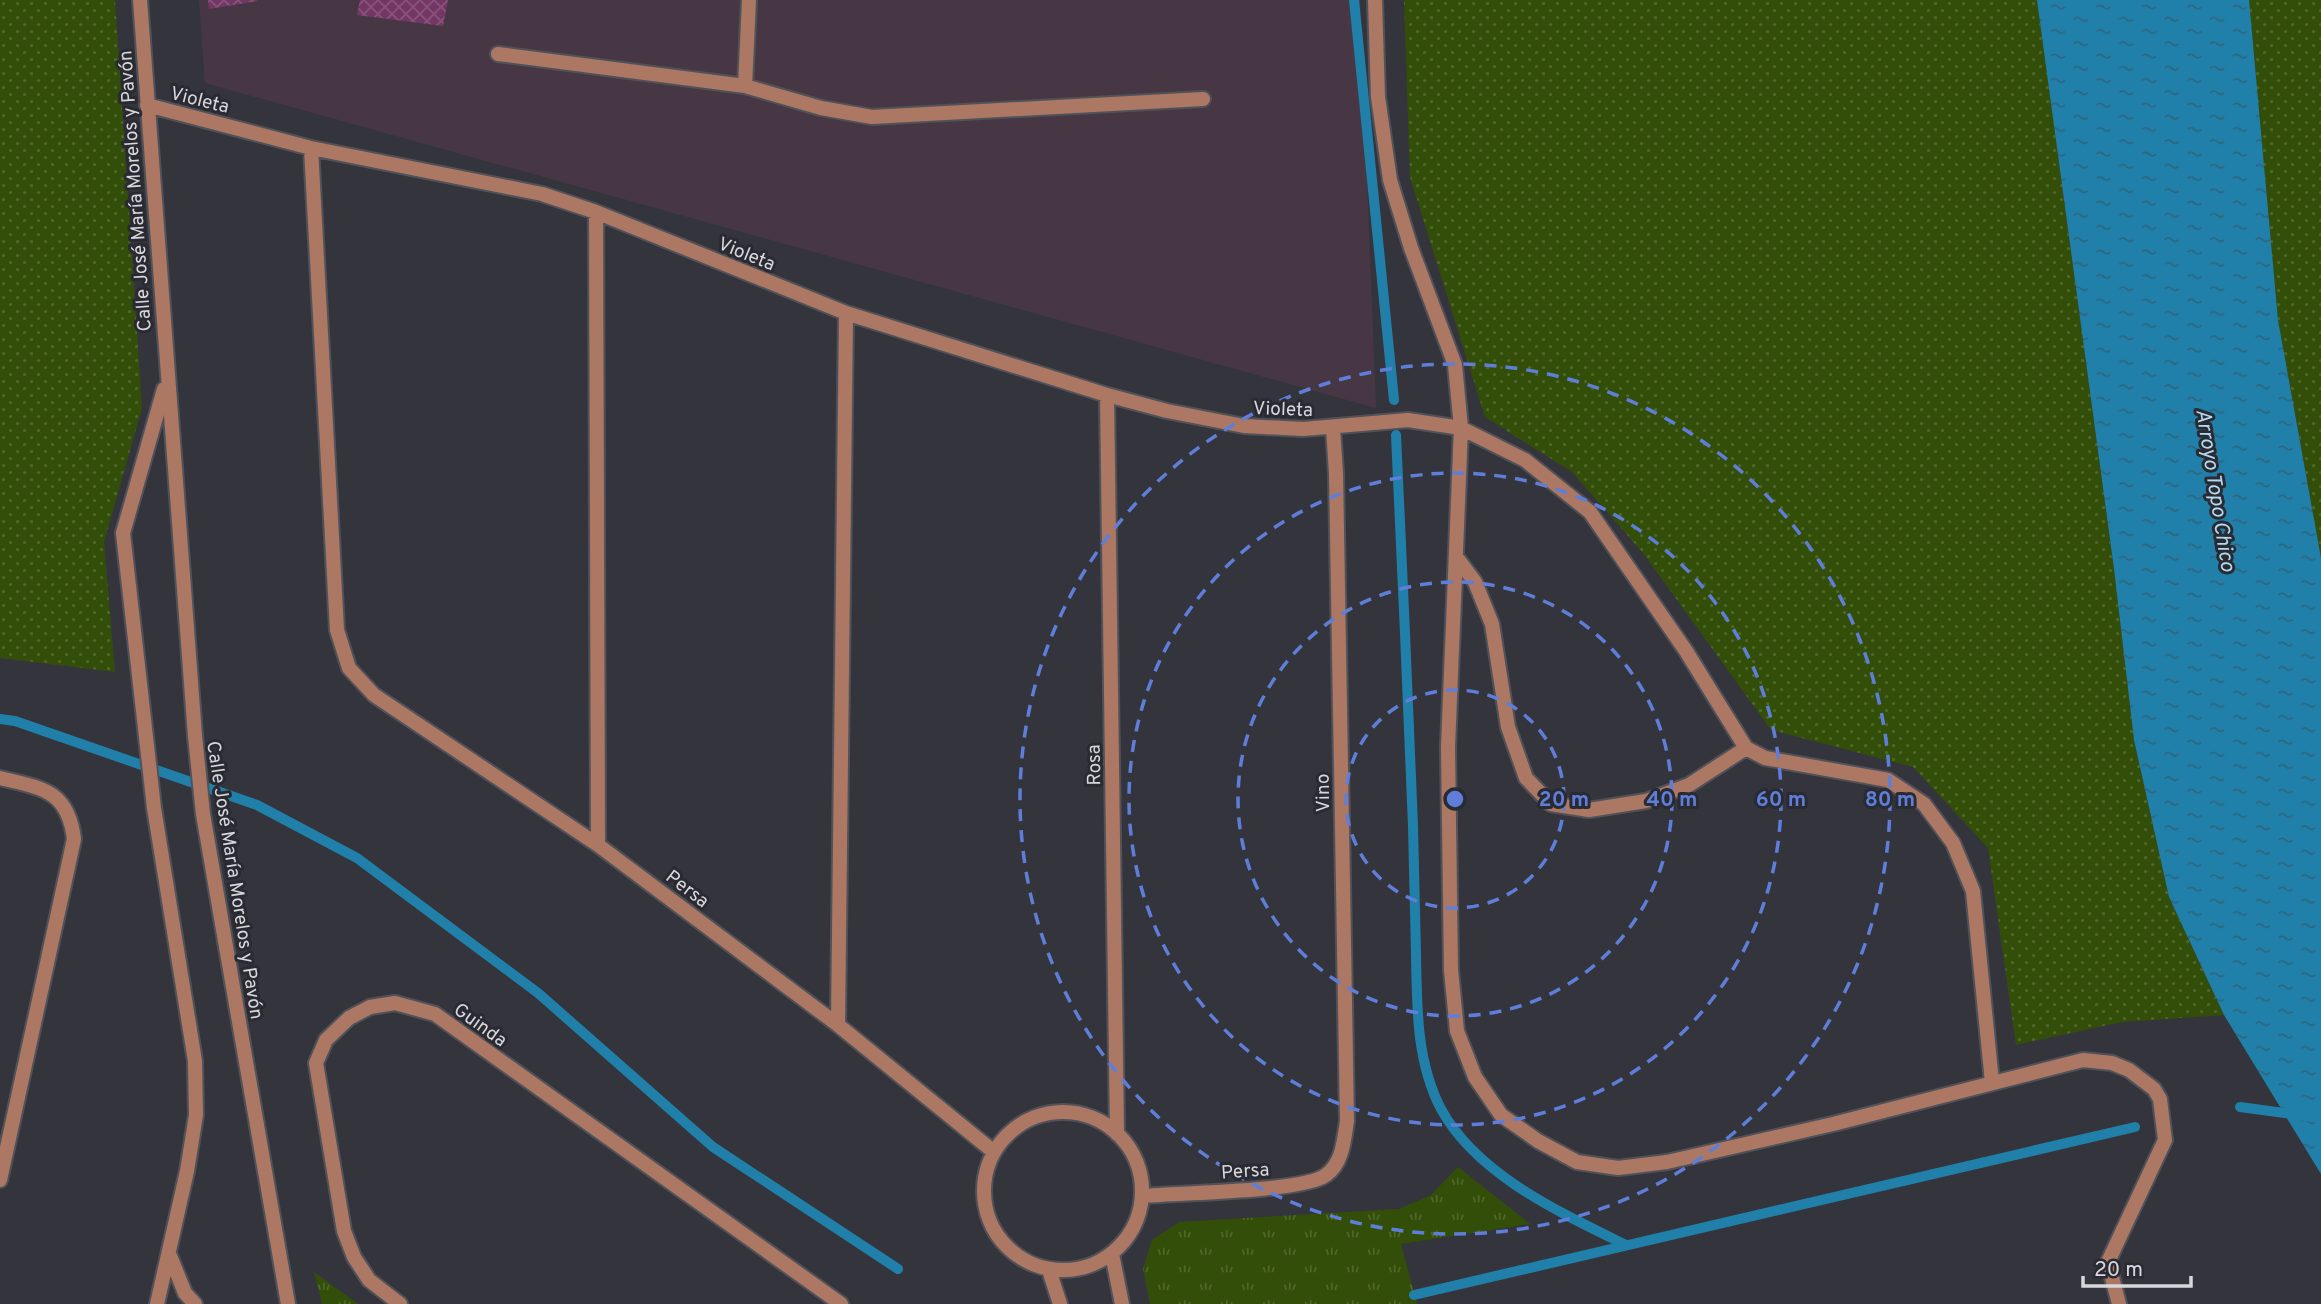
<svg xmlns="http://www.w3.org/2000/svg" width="2321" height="1304" font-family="Overpass,sans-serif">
  <defs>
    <pattern id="grass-dots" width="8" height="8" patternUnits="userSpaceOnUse" patternTransform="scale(1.75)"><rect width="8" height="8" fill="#334e08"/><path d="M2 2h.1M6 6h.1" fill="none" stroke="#50672b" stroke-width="1.8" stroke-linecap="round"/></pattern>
    <pattern id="park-tufts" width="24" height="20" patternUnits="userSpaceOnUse" patternTransform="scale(1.75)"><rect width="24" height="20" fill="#334e08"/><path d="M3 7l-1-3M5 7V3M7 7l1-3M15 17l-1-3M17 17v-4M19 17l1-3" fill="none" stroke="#50672b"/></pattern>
    <pattern id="water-ripples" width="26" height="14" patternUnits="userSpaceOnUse" patternTransform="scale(1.75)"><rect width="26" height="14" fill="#2180aa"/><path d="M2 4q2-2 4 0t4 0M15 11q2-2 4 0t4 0" fill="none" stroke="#2d6680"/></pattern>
    <pattern id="building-cross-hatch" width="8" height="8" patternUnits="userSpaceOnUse" patternTransform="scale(1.75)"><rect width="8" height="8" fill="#743765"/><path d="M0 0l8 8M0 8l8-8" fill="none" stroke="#87537a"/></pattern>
  </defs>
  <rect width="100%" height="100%" fill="#34353c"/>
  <path fill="#473744" d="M199 0H1360L1376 408 205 83Z"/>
  <path fill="url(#grass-dots)" d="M0 0H115L142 408 104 542 115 672 0 658Z
    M1404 0H2037L2114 569 2134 740 2169 897 2224 1015 2122 1022 2016 1045 1988 848 1913 767 1771 730 1643 553 1572 472 1485 417 1410 177Z
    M2249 0H2321V558L2278 320Z"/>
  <path fill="url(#park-tufts)" d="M1458 1167 1530 1224 1401 1244 1417 1304H1150L1143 1269 1152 1240 1179 1222 1399 1209 1431 1195Z
    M314 1272 358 1304H322Z"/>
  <path fill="url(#water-ripples)" d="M2037 0H2249L2278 320 2321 558V1174L2224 1015 2169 897 2134 740 2114 569Z"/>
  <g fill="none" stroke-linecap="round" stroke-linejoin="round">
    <path stroke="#2180aa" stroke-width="10" d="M1354 0 1394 400
      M1396 435C1402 565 1408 696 1413 826 1414 869 1415 911 1416 954 1417 1006 1416 1061 1441 1109 1477 1175 1561 1213 1626 1245
      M0 719 15 721 257 805 357 858 538 993 713 1147 898 1269
      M2240 1107 2321 1118
      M1414 1295 2135 1127"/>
  </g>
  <path fill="url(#building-cross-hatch)" d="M208 0H257V1L209 9Z
    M360 0H448L443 26 357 15Z"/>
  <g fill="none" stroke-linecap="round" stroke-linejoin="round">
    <g stroke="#515259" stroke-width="18">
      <path id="lane" d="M498 54 745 86 749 0
        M745 86 821 108 872 117 1203 99"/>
    </g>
    <g stroke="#515259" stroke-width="18">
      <path id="street" d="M140 0 195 736 203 814 288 1304
        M1375 0 1378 97 1390 180 1411 248 1455 365 1461 428 1448 747 1451 970 1457 1031 1475 1077 1501 1115 1538 1141 1577 1162 1618 1168 1667 1162 1833 1124 2083 1060 2112 1063 2129 1070 2154 1089 2160 1099 2165 1140 2108 1262 2119 1304
        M147 105 311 148 542 194 596 212 846 313 1107 395 1167 411 1244 426 1303 429 1408 420 1461 428 1525 460 1590 512 1686 651 1746 748 1765 758 1888 780 1924 804 1953 843 1973 891 1992 1082
        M311 148 337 630 349 668 374 695 598 845 838 1025 994 1152
        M596 212 598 845
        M1107 395 1117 1134
        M1457 558 1475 582 1492 624 1508 727 1526 778 1551 804 1589 810 1646 801 1689 785 1746 748
        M0 778C42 788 68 790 74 839L0 1180
        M838 1025 846 313
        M984 1191a79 79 0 1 1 158 0a79 79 0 1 1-158 0Z
        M1142 1196C1176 1193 1304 1192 1326 1175 1343 1163 1344 1139 1347 1121L1336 473 1333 428
        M1112 1254 1122 1304
        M170 1256 185 1293 195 1304
        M1049 1270 1060 1304
        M157 1304 187 1171 196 1115 195 1061 154 808 123 533 164 389
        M400 1304 369 1280 354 1257 344 1231 316 1063 326 1040 349 1018 370 1007 395 1003 435 1014 841 1304"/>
    </g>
    <use href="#lane" stroke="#ad7863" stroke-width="14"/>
    <use href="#street" stroke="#ad7863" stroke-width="14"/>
  </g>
  <g fill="none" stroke="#5e7ed9" stroke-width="3.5" stroke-dasharray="12 9">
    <circle cx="1455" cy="799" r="109"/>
    <circle cx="1455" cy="799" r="217"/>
    <circle cx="1455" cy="799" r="326"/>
    <circle cx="1455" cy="799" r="435"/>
  </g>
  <g text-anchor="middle" stroke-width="6" stroke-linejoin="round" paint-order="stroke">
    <g font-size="19" fill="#d7d7dc" stroke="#2a2b32">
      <text transform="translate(200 99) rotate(14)" y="7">Violeta</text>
      <text transform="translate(134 191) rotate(-94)" y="7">Calle José María Morelos y Pavón</text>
      <text transform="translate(747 253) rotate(22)" y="7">Violeta</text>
      <text transform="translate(1283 408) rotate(2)" y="7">Violeta</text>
      <text transform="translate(1093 765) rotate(-91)" y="7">Rosa</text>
      <text transform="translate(1322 793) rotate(-91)" y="7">Vino</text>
      <text transform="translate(236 880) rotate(81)" y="7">Calle José María Morelos y Pavón</text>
      <text transform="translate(688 888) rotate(37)" y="7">Persa</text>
      <text transform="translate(481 1024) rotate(36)" y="7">Guinda</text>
      <text transform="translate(1245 1170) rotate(-4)" y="7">Persa</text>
    </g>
    <g font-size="21" font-style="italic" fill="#b1dbf2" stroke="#2a2b32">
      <text transform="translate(2216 490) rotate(81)" y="7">Arroyo Topo Chico</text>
    </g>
  </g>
  <circle cx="1455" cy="799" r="10" fill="#5e7ed9" stroke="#2a2b32" stroke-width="3.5"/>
  <g font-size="21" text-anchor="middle" font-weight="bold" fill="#5e7ed9" stroke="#2a2b32" stroke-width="6" stroke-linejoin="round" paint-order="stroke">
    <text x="1564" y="806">20 m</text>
    <text x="1672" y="806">40 m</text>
    <text x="1781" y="806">60 m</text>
    <text x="1890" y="806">80 m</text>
  </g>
  <path d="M2083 1276v10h108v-10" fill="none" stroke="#d7d7dc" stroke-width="3.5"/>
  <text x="2094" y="1276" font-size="21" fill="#d7d7dc" stroke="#2a2b32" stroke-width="5" paint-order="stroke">20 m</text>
</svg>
